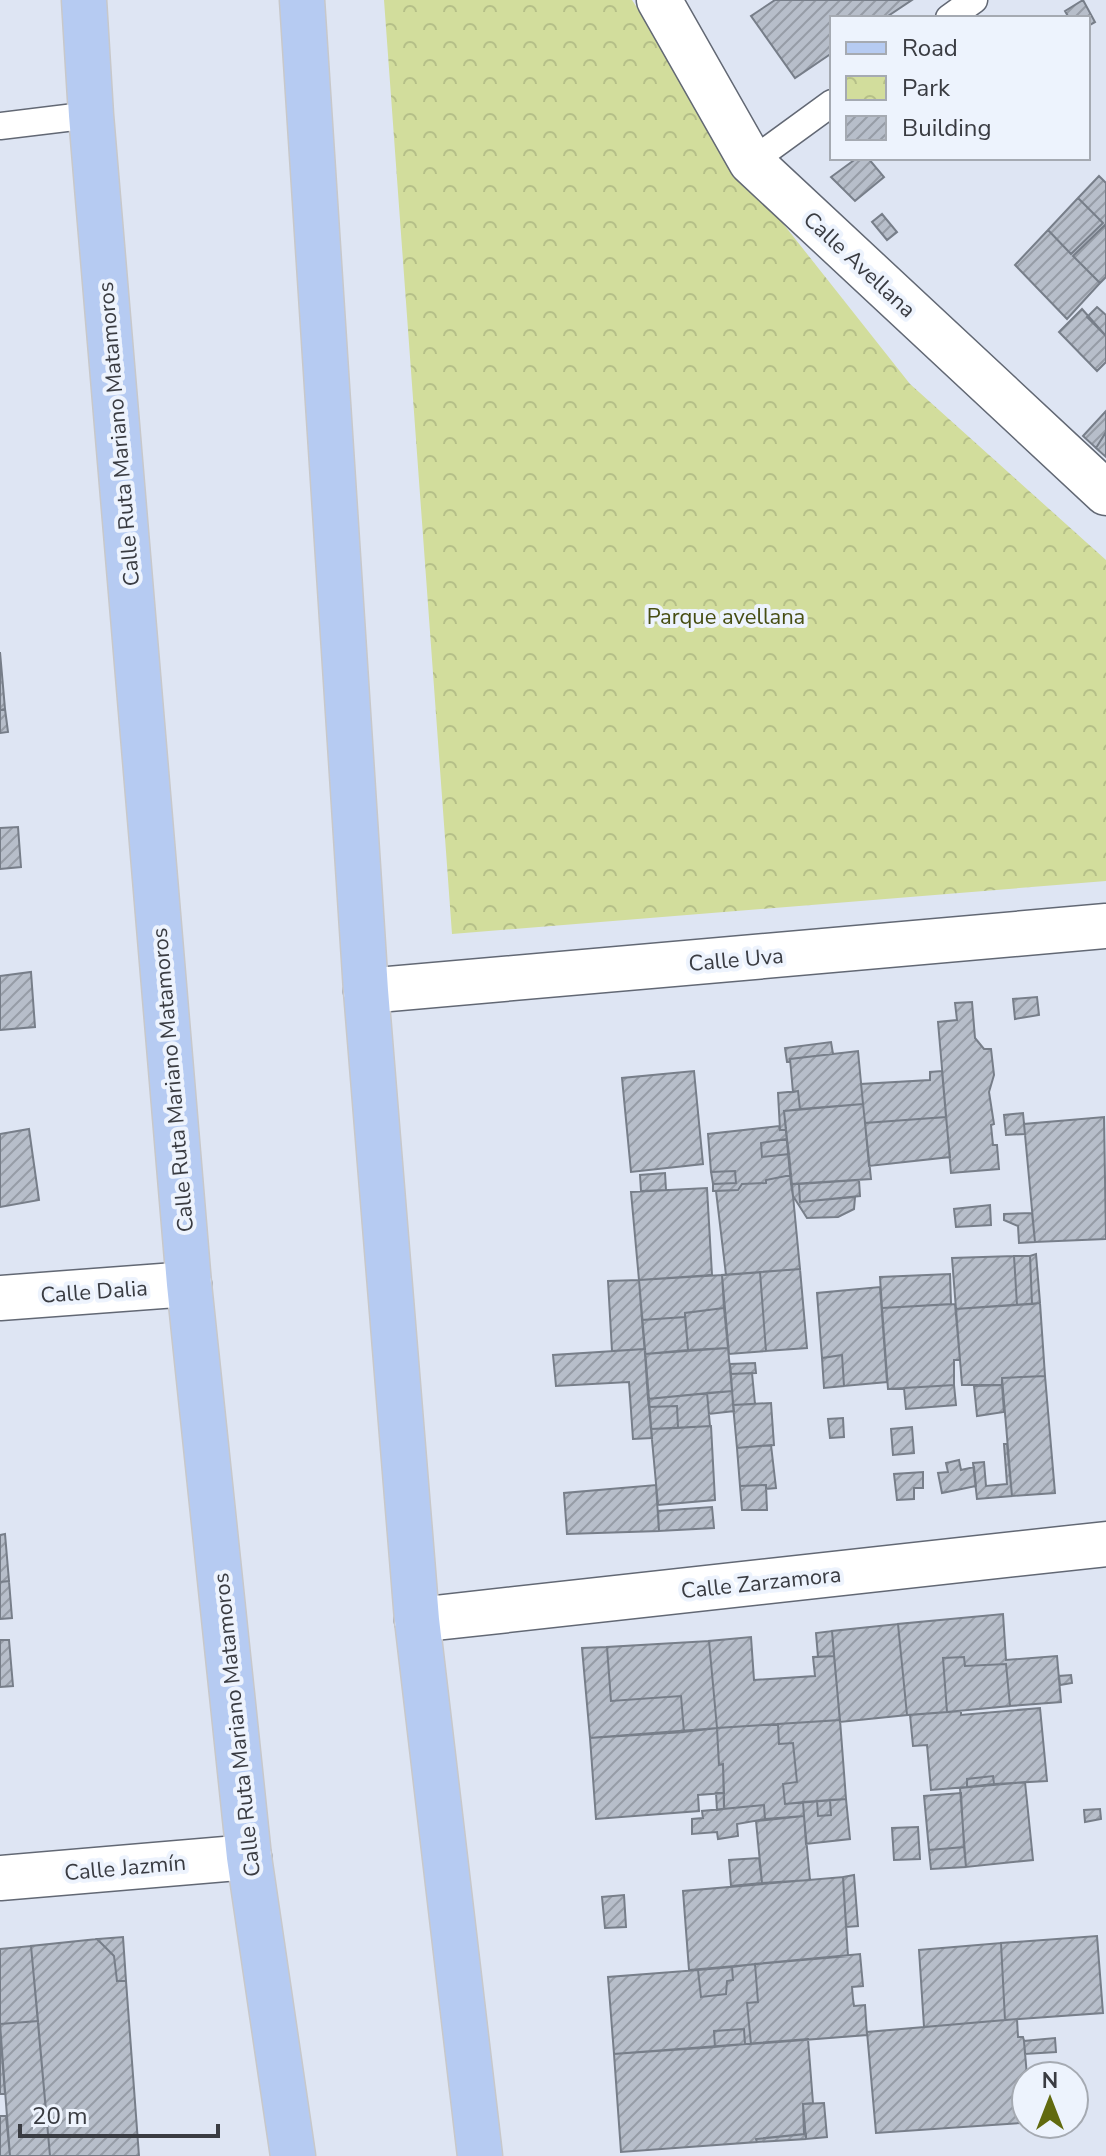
<svg xmlns="http://www.w3.org/2000/svg" width="1106" height="2156" font-family="'Nunito Sans',sans-serif">
  <defs>
    <pattern id="park-crowns" width="20" height="18" patternUnits="userSpaceOnUse" patternTransform="scale(2)"><rect width="20" height="18" fill="#d2dd9c"/><path d="M2 6a3 3 0 1 1 6 0M12 15a3 3 0 1 1 6 0" fill="none" stroke="#b5bf88"/></pattern>
    <pattern id="building-hatch" width="6" height="6" patternUnits="userSpaceOnUse" patternTransform="scale(2)"><rect width="6" height="6" fill="#b7beca"/><path d="M-1 1l2-2M0 6l6-6M5 7l2-2" fill="none" stroke="#969ca6"/></pattern>
  </defs>
  <rect width="100%" height="100%" fill="#dee5f3"/>
  <path fill="url(#park-crowns)" d="M384 0H632L747 178 910 384 1106 560V881L452 934Z"/>
  <path fill="url(#building-hatch)" stroke="#777e89" stroke-width="2" d="M775 0H912L885 18H832V53L795 78 751 16Z
    M1083 0 1095 22 1088 26V18H1069L1065 11Z
    M857 158H868L884 177 855 201 831 177Z
    M1099 176 1106 183V224L1073 256 1100 283 1067 319 1015 265 1048 230 1071 254 1103 223 1078 198Z
    M1078 198 1103 223 1071 254 1048 230Z
    M882 214 897 232 887 240 872 222Z
    M1106 224V277L1100 283 1073 256Z
    M1097 307 1106 315V336L1087 317Z
    M1082 309 1106 336V362L1097 371 1059 332Z
    M1106 411V432L1096 448 1083 436Z
    M1106 432V457L1096 448Z
    M0 652 5 709 0 710Z
    M5 709 8 732 0 733V710Z
    M18 827 21 867 0 869V828Z
    M31 972 35 1027 0 1030V976Z
    M1037 997 1039 1015 1015 1019 1013 999Z
    M972 1002 975 1038 984 1049H991L994 1075 989 1092 994 1124 991 1125 993 1145H997L999 1169 951 1173 938 1022 957 1020 955 1003Z
    M831 1042 833 1054 790 1059V1062H787L785 1048Z
    M858 1051 863 1104 800 1109 798 1091 793 1092 790 1059Z
    M694 1071 703 1164 631 1172 622 1078Z
    M942 1071 946 1117 865 1123 861 1084 930 1080V1072Z
    M798 1091 800 1109 784 1111 786 1129 780 1130 778 1093Z
    M863 1104 871 1179 791 1184 784 1111Z
    M1023 1113 1025 1134 1006 1135 1004 1115Z
    M946 1117 950 1157 869 1166 865 1123Z
    M1104 1117 1106 1239 1035 1242 1024 1124Z
    M779 1126 780 1130 786 1129 787 1139 761 1143 762 1157 789 1154 791 1175 766 1180V1183L742 1184 738 1190 713 1191V1184L736 1183 735 1171 711 1172 708 1134Z
    M29 1129 39 1200 0 1207V1134Z
    M787 1139 789 1154 762 1157 761 1143Z
    M735 1171 736 1183 713 1184 711 1172Z
    M665 1173 666 1190 641 1191 640 1175Z
    M791 1175 800 1269 726 1275 716 1191 738 1190 742 1184 766 1183V1180Z
    M859 1180 860 1196 800 1202 799 1184Z
    M791 1184H799L800 1202 855 1197 854 1209 838 1217 807 1218 793 1196Z
    M707 1188 712 1275 639 1280 631 1192Z
    M990 1205 991 1225 956 1227 954 1209Z
    M1032 1213 1035 1242 1019 1243 1018 1226 1004 1220V1214Z
    M1036 1254 1040 1303 1032 1304 1030 1256Z
    M1014 1256 1017 1305 956 1309 952 1258Z
    M1014 1256H1030L1032 1304 1017 1305Z
    M800 1269 807 1348 766 1351 760 1272Z
    M760 1272 766 1351 729 1354 722 1275Z
    M950 1274 951 1304 882 1308 880 1277Z
    M722 1275 724 1308 685 1313V1317L642 1320 639 1280Z
    M639 1280 645 1349 612 1351 608 1281Z
    M880 1287 887 1382 844 1386 842 1355 822 1358 817 1293Z
    M1040 1303 1045 1376 1002 1378V1385H962L956 1309Z
    M955 1304 960 1360H954V1385L888 1389 882 1308Z
    M724 1308 728 1348 688 1350 685 1313Z
    M685 1317 688 1350 645 1354 642 1320Z
    M728 1348 732 1391 648 1399 645 1354Z
    M645 1349 652 1438 633 1439 629 1382 556 1386 553 1355Z
    M842 1355 844 1386 824 1388 822 1358Z
    M755 1363 756 1373 731 1374 730 1364Z
    M752 1373 755 1404 733 1405 731 1374Z
    M1045 1376 1055 1493 1012 1496 1002 1378Z
    M954 1385 956 1405 906 1409 904 1388Z
    M1002 1385 1004 1412 977 1416 974 1386Z
    M732 1391 734 1411 709 1414 707 1393Z
    M707 1393 710 1426 678 1428 677 1406 649 1407 648 1399Z
    M771 1403 774 1445 737 1448 733 1405Z
    M677 1406 678 1428 651 1429 649 1407Z
    M843 1418 844 1437 830 1438 828 1419Z
    M711 1426 715 1500 658 1505 651 1429Z
    M912 1427 914 1453 893 1455 891 1429Z
    M1004 1444H1007L1012 1496 977 1499 973 1463 984 1462 986 1486 1007 1484Z
    M771 1445 776 1488 766 1489V1485L740 1486 737 1448Z
    M959 1460 961 1470 974 1467 976 1486 942 1493 938 1473 948 1472 946 1463Z
    M923 1472V1488H914V1499L897 1500 894 1474Z
    M656 1485 659 1531 567 1534 564 1493Z
    M766 1485 767 1510H742L740 1486Z
    M712 1507 714 1528 659 1531 658 1511Z
    M5 1534 9 1581 0 1582V1535Z
    M9 1581 12 1618 0 1619V1582Z
    M1003 1614 1006 1660 1057 1656 1061 1702 1010 1706 1006 1664 965 1666 964 1657 943 1658 947 1712 907 1715 898 1624Z
    M898 1624 907 1715 840 1722 832 1631Z
    M832 1631 834 1656 818 1657 816 1633Z
    M751 1637 754 1680 815 1676 813 1657 834 1656 840 1720 717 1728 709 1641Z
    M0 1640H9L13 1686 0 1687Z
    M709 1641 717 1728 684 1732 681 1696 611 1701 607 1647Z
    M607 1647 611 1701 681 1696 684 1732 590 1738 582 1648Z
    M964 1657 965 1666 1006 1664 1010 1706 947 1712 943 1658Z
    M1071 1675 1072 1683 1060 1685 1059 1676Z
    M1040 1708 1047 1781 994 1784 993 1776 967 1779V1787L931 1790 927 1745 913 1746 910 1715 961 1711V1715Z
    M840 1720 846 1799 785 1804 783 1784 797 1782 793 1743 779 1744 778 1724Z
    M778 1724 779 1744 793 1743 797 1782 783 1784 785 1804 803 1802 804 1816 765 1819 764 1805 724 1809 723 1764 719 1765 717 1728Z
    M717 1728 719 1765 723 1764 724 1793 698 1795 699 1811 596 1819 590 1738Z
    M993 1776 994 1784 967 1787V1779Z
    M1025 1782 1033 1860 966 1867 960 1788Z
    M716 1793H724V1809L717 1810Z
    M961 1793 964 1847 929 1850 924 1796Z
    M846 1799 850 1839 806 1844 803 1802 817 1801 818 1816 831 1815 830 1800Z
    M830 1800 831 1815 818 1816 817 1801Z
    M764 1805 765 1819 737 1824 738 1836 718 1839 717 1832 692 1834V1819L703 1818 702 1811Z
    M1100 1809 1101 1819 1085 1822 1084 1810Z
    M804 1816 810 1880 762 1883 756 1821Z
    M918 1827 920 1859 894 1860 892 1828Z
    M964 1847 966 1867 931 1869 929 1850Z
    M759 1858 762 1883 731 1886 729 1860Z
    M854 1875 858 1926 846 1927 843 1877Z
    M843 1877 848 1956 689 1970 683 1891Z
    M624 1895 626 1927 605 1928 602 1897Z
    M1097 1936 1103 2013 1005 2020 1001 1943Z
    M123 1937 126 1981H117L114 1956 97 1939Z
    M97 1939 114 1956 117 1981H126L139 2156H50L31 1946Z
    M1001 1943 1005 2020 924 2027 919 1950Z
    M31 1946 38 2021 0 2024V1949Z
    M860 1954 863 1986 852 1987 853 1999 854 2006 865 2005 867 2035 751 2044 747 2003 758 2002 755 1964Z
    M755 1964 758 2002 747 2003 751 2044H745L744 2029 714 2031 715 2047 614 2054 608 1977 698 1970 701 1997 726 1994 727 1981 733 1980 732 1967Z
    M732 1967 733 1980 727 1981 726 1994 701 1997 698 1970Z
    M1017 2019 1018 2037H1023L1024 2041 1027 2076 1026 2117 1021 2123 876 2133 867 2032Z
    M38 2021 50 2156H10L0 2024Z
    M744 2029 745 2044 715 2047 714 2031Z
    M0 2030 5 2094H0Z
    M1055 2038 1056 2052 1025 2054 1024 2041Z
    M808 2039 813 2103 803 2104 804 2134 756 2139 757 2142 621 2152 614 2054Z
    M824 2103 827 2137 806 2139 803 2104Z
    M0 2116H6L10 2156H0Z
    M806 2134V2139L757 2142 756 2139Z"/>
  <g fill="none" stroke-linecap="round" stroke-linejoin="round">
    <g stroke="#626874" stroke-width="29">
      <path id="service" d="M949 18 974 0
        M0 126 91 115
        M751 162 832 103"/>
    </g>
    <g stroke="#626874" stroke-width="47">
      <path id="minor" d="M659 0 751 162 1106 493
        M366 991 1106 926
        M0 1298 189 1284
        M417 1620 1106 1544
        M0 1878 249 1857"/>
    </g>
    <g stroke="#c8c8ca" stroke-width="47">
      <path id="primary" d="M84 0 91 115 189 1284 249 1857 293 2156
        M302 0 366 991 417 1620 480 2156"/>
    </g>
    <use href="#service" stroke="#fff" stroke-width="26"/>
    <use href="#minor" stroke="#fff" stroke-width="44"/>
    <use href="#primary" stroke="#b6cbf2" stroke-width="44"/>
  </g>
  <g text-anchor="middle" stroke-width="8" stroke-linejoin="round" paint-order="stroke">
    <g font-size="22" fill="#3a3c42" stroke="#edf3fd">
      <text transform="translate(860 264) rotate(43)" y="8">Calle Avellana</text>
      <text transform="translate(118 434) rotate(-95)" y="8">Calle Ruta Mariano Matamoros</text>
      <text transform="translate(736 959) rotate(-5)" y="8">Calle Uva</text>
      <text transform="translate(172 1080) rotate(-95)" y="8">Calle Ruta Mariano Matamoros</text>
      <text transform="translate(94 1291) rotate(-4)" y="8">Calle Dalia</text>
      <text transform="translate(761 1582) rotate(-6)" y="8">Calle Zarzamora</text>
      <text transform="translate(236 1725) rotate(-96)" y="8">Calle Ruta Mariano Matamoros</text>
      <text transform="translate(125 1867) rotate(-5)" y="8">Calle Jazmín</text>
    </g>
    <g font-size="22" fill="#474e12" stroke="#edf3fd">
      <text x="726" y="624">Parque avellana</text>
    </g>
  </g>
  <rect x="830" y="16" width="260" height="144" fill="#edf3fd" stroke="#a5aab2" stroke-width="2"/>
  <rect x="846" y="42" width="40" height="12" fill="#b6cbf2" stroke="#a5aab2" stroke-width="2"/>
  <text x="902" y="56" font-size="24" fill="#3a3c42">Road</text>
  <rect x="846" y="76" width="40" height="24" fill="url(#park-crowns)" stroke="#a5aab2" stroke-width="2"/>
  <text x="902" y="96" font-size="24" fill="#3a3c42">Park</text>
  <rect x="846" y="116" width="40" height="24" fill="url(#building-hatch)" stroke="#a5aab2" stroke-width="2"/>
  <text x="902" y="136" font-size="24" fill="#3a3c42">Building</text>
  <g transform="translate(1050 2100)"><circle r="38" fill="#edf3fd" stroke="#a5aab2" stroke-width="2"/>
  <path d="M0-6L14 30L0 20L-14 30Z" fill="#616a0f"/>
  <text y="-12" font-size="22" font-weight="bold" text-anchor="middle" fill="#3a3c42">N</text>
  </g>
  <path d="M20 2124v12h198v-12" fill="none" stroke="#3a3c42" stroke-width="4"/>
  <text x="32" y="2124" font-size="24" fill="#3a3c42" stroke="#edf3fd" stroke-width="6" paint-order="stroke">20 m</text>
</svg>
